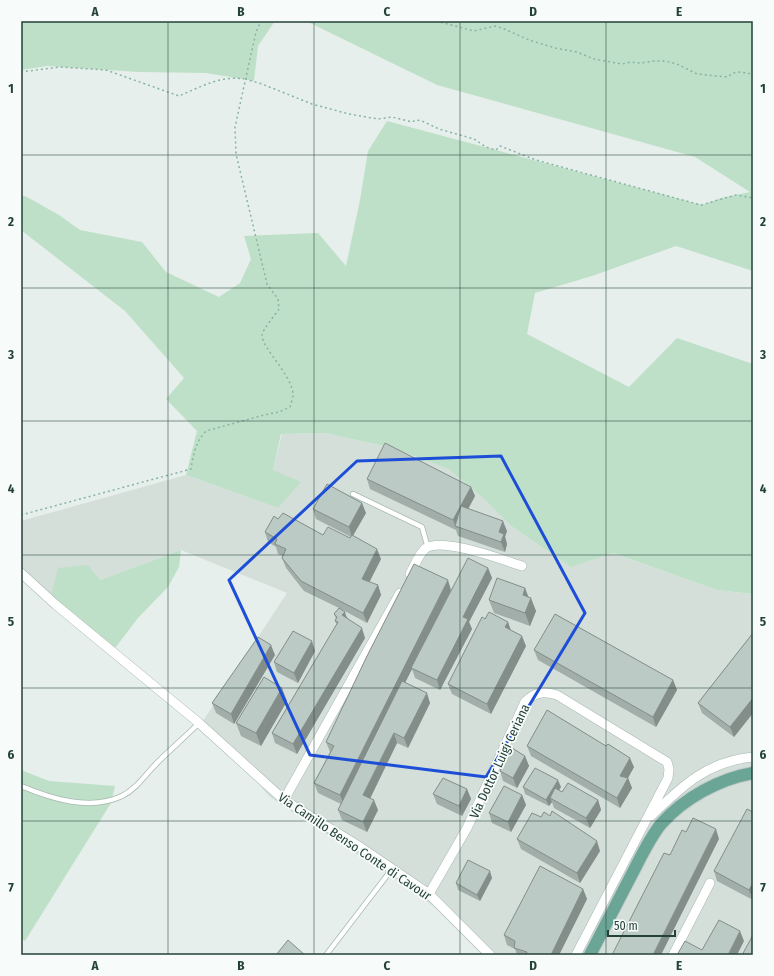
<svg xmlns="http://www.w3.org/2000/svg" width="774" height="976" font-family="'Fira Sans Condensed',sans-serif">
  <rect width="100%" height="100%" fill="#e6efeb"/>
  <path fill="#d4dfda" d="M325 433 393 448 448 469 484 499 511 526 571 567 612 553 717 590 753 594V955H482L435 908 419 895 270 797 231 754 199 727 287 593 181 550 100 580 51 596 21 570V521L186 475 278 508 273 470 282 434Z"/>
  <path fill="#bfe0c8" d="M21 21H275L258 46 254 81 206 73 139 72 47 66 21 70Z
    M306 21H753V271L676 246 592 276 535 293 527 334 629 387 677 338 753 364V594L717 590 613 553 571 567 511 526 484 499 448 469 393 448 325 433 281 434 273 470 301 482 278 508 186 475 197 431 166 399 184 378 125 311 21 230V195L27 197 59 215 80 230 142 242 166 272 219 297 240 283 251 259 244 236 318 233 346 266 360 200 368 151 387 121 702 205 721 198 750 192 695 157 437 85Z
    M181 550 179 567 168 587 138 618 112 652 51 596 58 568 88 565 100 580Z
    M21 770 49 781 115 786 111 803 25 941 21 938Z"/>
  <g fill="none" stroke-linecap="round" stroke-linejoin="round">
    <g stroke="#a8b8b2" stroke-width="6">
      <path id="lane" d="M353 494 422 527 428 548
        M21 786C52 799 90 811 122 796 137 789 147 772 159 761 172 748 186 736 199 723
        M326 955 392 869"/>
    </g>
    <g stroke="#a8b8b2" stroke-width="10">
      <path id="street" d="M21 573 56 605 199 723 284 800 357 845 429 894 490 955
        M410 574C414 567 419 553 426 548 443 537 503 560 522 566
        M284 800 400 593
        M651 816C682 786 708 761 753 757
        M429 894 467 828 525 702C535 692 543 691 557 695L667 762 669 769 668 778 576 955
        M673 955 710 883"/>
    </g>
    <g stroke="#c2cac8" stroke-width="14">
      <path id="primary" d="M590 955C604 928 618 901 632 874 641 857 649 839 661 824 684 798 719 779 753 773"/>
    </g>
    <path stroke="#86b3a5" stroke-width="1.5" stroke-dasharray="2 3" stroke-linecap="butt" d="M436 21 474 31 495 26 502 28 529 40 555 48 577 52 594 59 622 64 631 62 640 63 655 61H665L677 64 697 74 728 77C736 69 743 73 753 74
      M21 72 60 67 106 70 179 96C200 87 222 75 244 79
      M245 79 262 84 312 104 349 114 378 119 392 117 412 122 416 120 422 121 439 129 474 139 486 147 496 150 500 146 536 160 701 205 736 195 753 198
      M21 515 191 469C193 455 196 441 206 431L264 415 279 412 290 407C291 403 293 398 293 395 293 376 261 347 262 335 263 329 275 315 279 309L278 299 267 284 236 154 235 127 256 32 261 21"/>
    <use href="#lane" stroke="#fff" stroke-width="4.5"/>
    <use href="#street" stroke="#fff" stroke-width="9"/>
    <use href="#primary" stroke="#6aa596" stroke-width="12"/>
  </g>
  <path fill="#a1aea9" d="M367 479 471 487 475 496 468 509 507 531 505 536 507 544 505 552 458 536 456 530 370 489Z
    M313 509 366 513 353 536 381 559 369 582 378 585 381 595 367 623 339 608 365 638 297 754 275 743 272 733 337 625 335 621 336 619 334 614 339 608 304 591 286 568 282 558 283 556 278 554 276 547 268 542 265 532 278 519 323 535 350 538 351 537 316 519Z
    M488 568 492 578 469 622 472 629 440 690 415 678 412 669 405 682 430 703 408 748 397 743 370 798 378 810 367 832 342 820 338 810 341 804 318 793 314 783 330 752 326 742 451 590 437 618Z
    M525 588 528 597 536 611 530 626 494 613 489 600Z
    M485 619 508 622 511 630 526 646 491 714 452 694 448 684Z
    M753 633V713L734 737 702 713 698 703Z
    M534 650 673 680 677 690 656 727 538 660Z
    M315 651 298 683 277 672 274 662Z
    M275 655 234 724 216 713 212 703Z
    M287 701 261 746 241 736 236 723Z
    M527 746 634 767 628 778 632 788 620 808 531 756Z
    M525 756 529 766 517 788 503 781 500 771Z
    M523 787H561L559 790 562 792 598 800 601 810 590 828 554 808 552 802 549 806 525 794Z
    M467 789 471 799 462 816 437 804 433 794Z
    M522 795 526 805 511 832 492 823 489 813Z
    M753 812V900L717 881 714 871Z
    M541 817 600 851 580 883 521 849 517 839Z
    M492 878 480 901 458 890 456 883Z
    M583 889 587 899 559 955H517L515 949 507 945 504 935Z"/>
  <path fill="#838d89" d="M471 487 475 496 458 528 456 527 453 520Z
    M362 503 366 513 352 537 349 527Z
    M503 521 507 531 505 537 507 544 505 552 501 542 499 532Z
    M377 549 381 559 366 589 362 579Z
    M488 568 492 578 469 622 472 629 440 690 437 680 463 617Z
    M448 580 451 590 412 668H411L412 669 344 805 340 795Z
    M378 585 381 595 367 623 363 613Z
    M525 588 530 601 531 598 536 611 530 626 525 613 523 595Z
    M345 612 348 622 342 615Z
    M508 622 511 632 505 627Z
    M362 628 365 638 297 754 293 744Z
    M522 636 526 646 491 714 487 704Z
    M312 641 315 651 298 683 294 673Z
    M271 645 275 655 234 724 231 714Z
    M673 680 677 690 656 727 653 717Z
    M282 688 287 701 261 746 256 733Z
    M427 693 430 703 408 748 404 738Z
    M753 698V713L734 737 730 727Z
    M394 733 397 743 367 805 363 795Z
    M525 756 529 766 517 788 513 778Z
    M630 758 634 767 624 785 620 776Z
    M628 778 632 788 620 808 617 798Z
    M558 780 561 787 553 800 550 798 552 802 549 806 546 800Z
    M467 789 471 799 462 816 459 806Z
    M522 795 526 805 511 832 508 822Z
    M374 800 378 810 367 832 363 822Z
    M598 800 601 810 590 828 586 818Z
    M716 829 719 839 661 955H653Z
    M597 841 600 851 580 883 577 873Z
    M490 871 492 878 480 901 477 895Z
    M753 883V900L749 890Z
    M583 889 587 899 559 955H551Z
    M740 931 744 941 737 955H728Z"/>
  <path fill="#bbcac4" stroke="#838d89" d="M385 443 471 487 453 520 367 479Z
    M327 484 362 503 349 527 313 509Z
    M461 506 503 521 499 532 504 534 501 542 455 526Z
    M283 513 323 535 328 527 350 538 352 535 377 549 362 579 378 585 363 613 301 581 282 558 286 549 275 544 277 539 265 532 274 516 278 519Z
    M468 558 488 568 463 617 468 619 437 680 411 668Z
    M414 564 448 580 340 795 314 783 334 746 326 742 367 656Z
    M497 578 525 588 523 595 531 598 525 613 489 600Z
    M339 608 345 612 342 615 362 628 293 744 272 733 338 622 335 621 337 617 334 614Z
    M489 612 508 622 505 627 522 636 487 704 448 684 482 617 485 619Z
    M555 614 673 680 653 717 534 650Z
    M293 631 312 641 294 673 274 662Z
    M753 633V698L730 727 698 703Z
    M258 637 271 645 231 714 212 703Z
    M264 677 282 688 256 733 236 723Z
    M402 681 427 693 404 738 394 733 363 795 374 800 363 822 338 810Z
    M547 710 606 746 608 744 630 758 620 776 628 778 617 798 527 746Z
    M512 748 525 756 513 778 500 771Z
    M535 768 558 780 546 800 523 787Z
    M443 778 467 789 459 806 433 794Z
    M568 783 598 800 586 818 550 798 555 788 562 792Z
    M504 786 522 795 508 822 489 813Z
    M747 809 753 812V883L749 890 714 871Z
    M552 811 597 841 577 873 517 839 532 813 541 817 544 812 550 816Z
    M693 818 716 829 653 955H612L664 853 670 855 682 830 686 832Z
    M468 860 490 871 477 895 456 883Z
    M540 866 583 889 551 955H526L527 952 514 948 515 941 504 935Z
    M719 920 740 931 728 955H677L685 941 702 950Z
    M753 935V955H742Z
    M288 940 305 955H276Z"/>
  <path fill="none" stroke="#1d4ed8" stroke-width="3" stroke-linejoin="round" d="M501 456 585 613 486 777 310 755 229 580 357 461Z"/>
  <path fill="none" stroke="#24423a" stroke-width="1" stroke-opacity="0.55" d="M168 21V955M314 21V955M460 21V955M606 21V955M21 155H753M21 288H753M21 421H753M21 555H753M21 688H753M21 821H753"/>
  <g text-anchor="middle" stroke-width="3.5" stroke-linejoin="round" paint-order="stroke">
    <g font-size="13" fill="#24423a" stroke="#f7fbf9">
      <text transform="translate(499 761) rotate(-65)" y="5">Via Dottor Luigi Ceriana</text>
      <text transform="translate(355 846) rotate(34)" y="5">Via Camillo Benso Conte di Cavour</text>
    </g>
  </g>
  <rect width="774" height="976" fill="none" stroke="#f7fbf9" stroke-width="44"/>
  <path d="M608 930v6h67v-6" fill="none" stroke="#24423a" stroke-width="2"/>
  <text x="614" y="930" font-size="12" fill="#24423a" stroke="#f7fbf9" stroke-width="3" paint-order="stroke">50 m</text>
  <rect x="22" y="22" width="730" height="932" fill="none" stroke="#24423a" stroke-width="1.5"/>
  <g font-size="13" text-anchor="middle" font-weight="bold" fill="#24423a">
    <text x="95" y="16">A</text>
    <text x="241" y="16">B</text>
    <text x="387" y="16">C</text>
    <text x="533" y="16">D</text>
    <text x="679" y="16">E</text>
    <text x="11" y="93">1</text>
    <text x="763" y="93">1</text>
    <text x="11" y="226">2</text>
    <text x="763" y="226">2</text>
    <text x="11" y="359">3</text>
    <text x="763" y="359">3</text>
    <text x="11" y="493">4</text>
    <text x="763" y="493">4</text>
    <text x="11" y="626">5</text>
    <text x="763" y="626">5</text>
    <text x="11" y="759">6</text>
    <text x="763" y="759">6</text>
    <text x="11" y="892">7</text>
    <text x="763" y="892">7</text>
    <text x="95" y="970">A</text>
    <text x="241" y="970">B</text>
    <text x="387" y="970">C</text>
    <text x="533" y="970">D</text>
    <text x="679" y="970">E</text>
  </g>
</svg>
